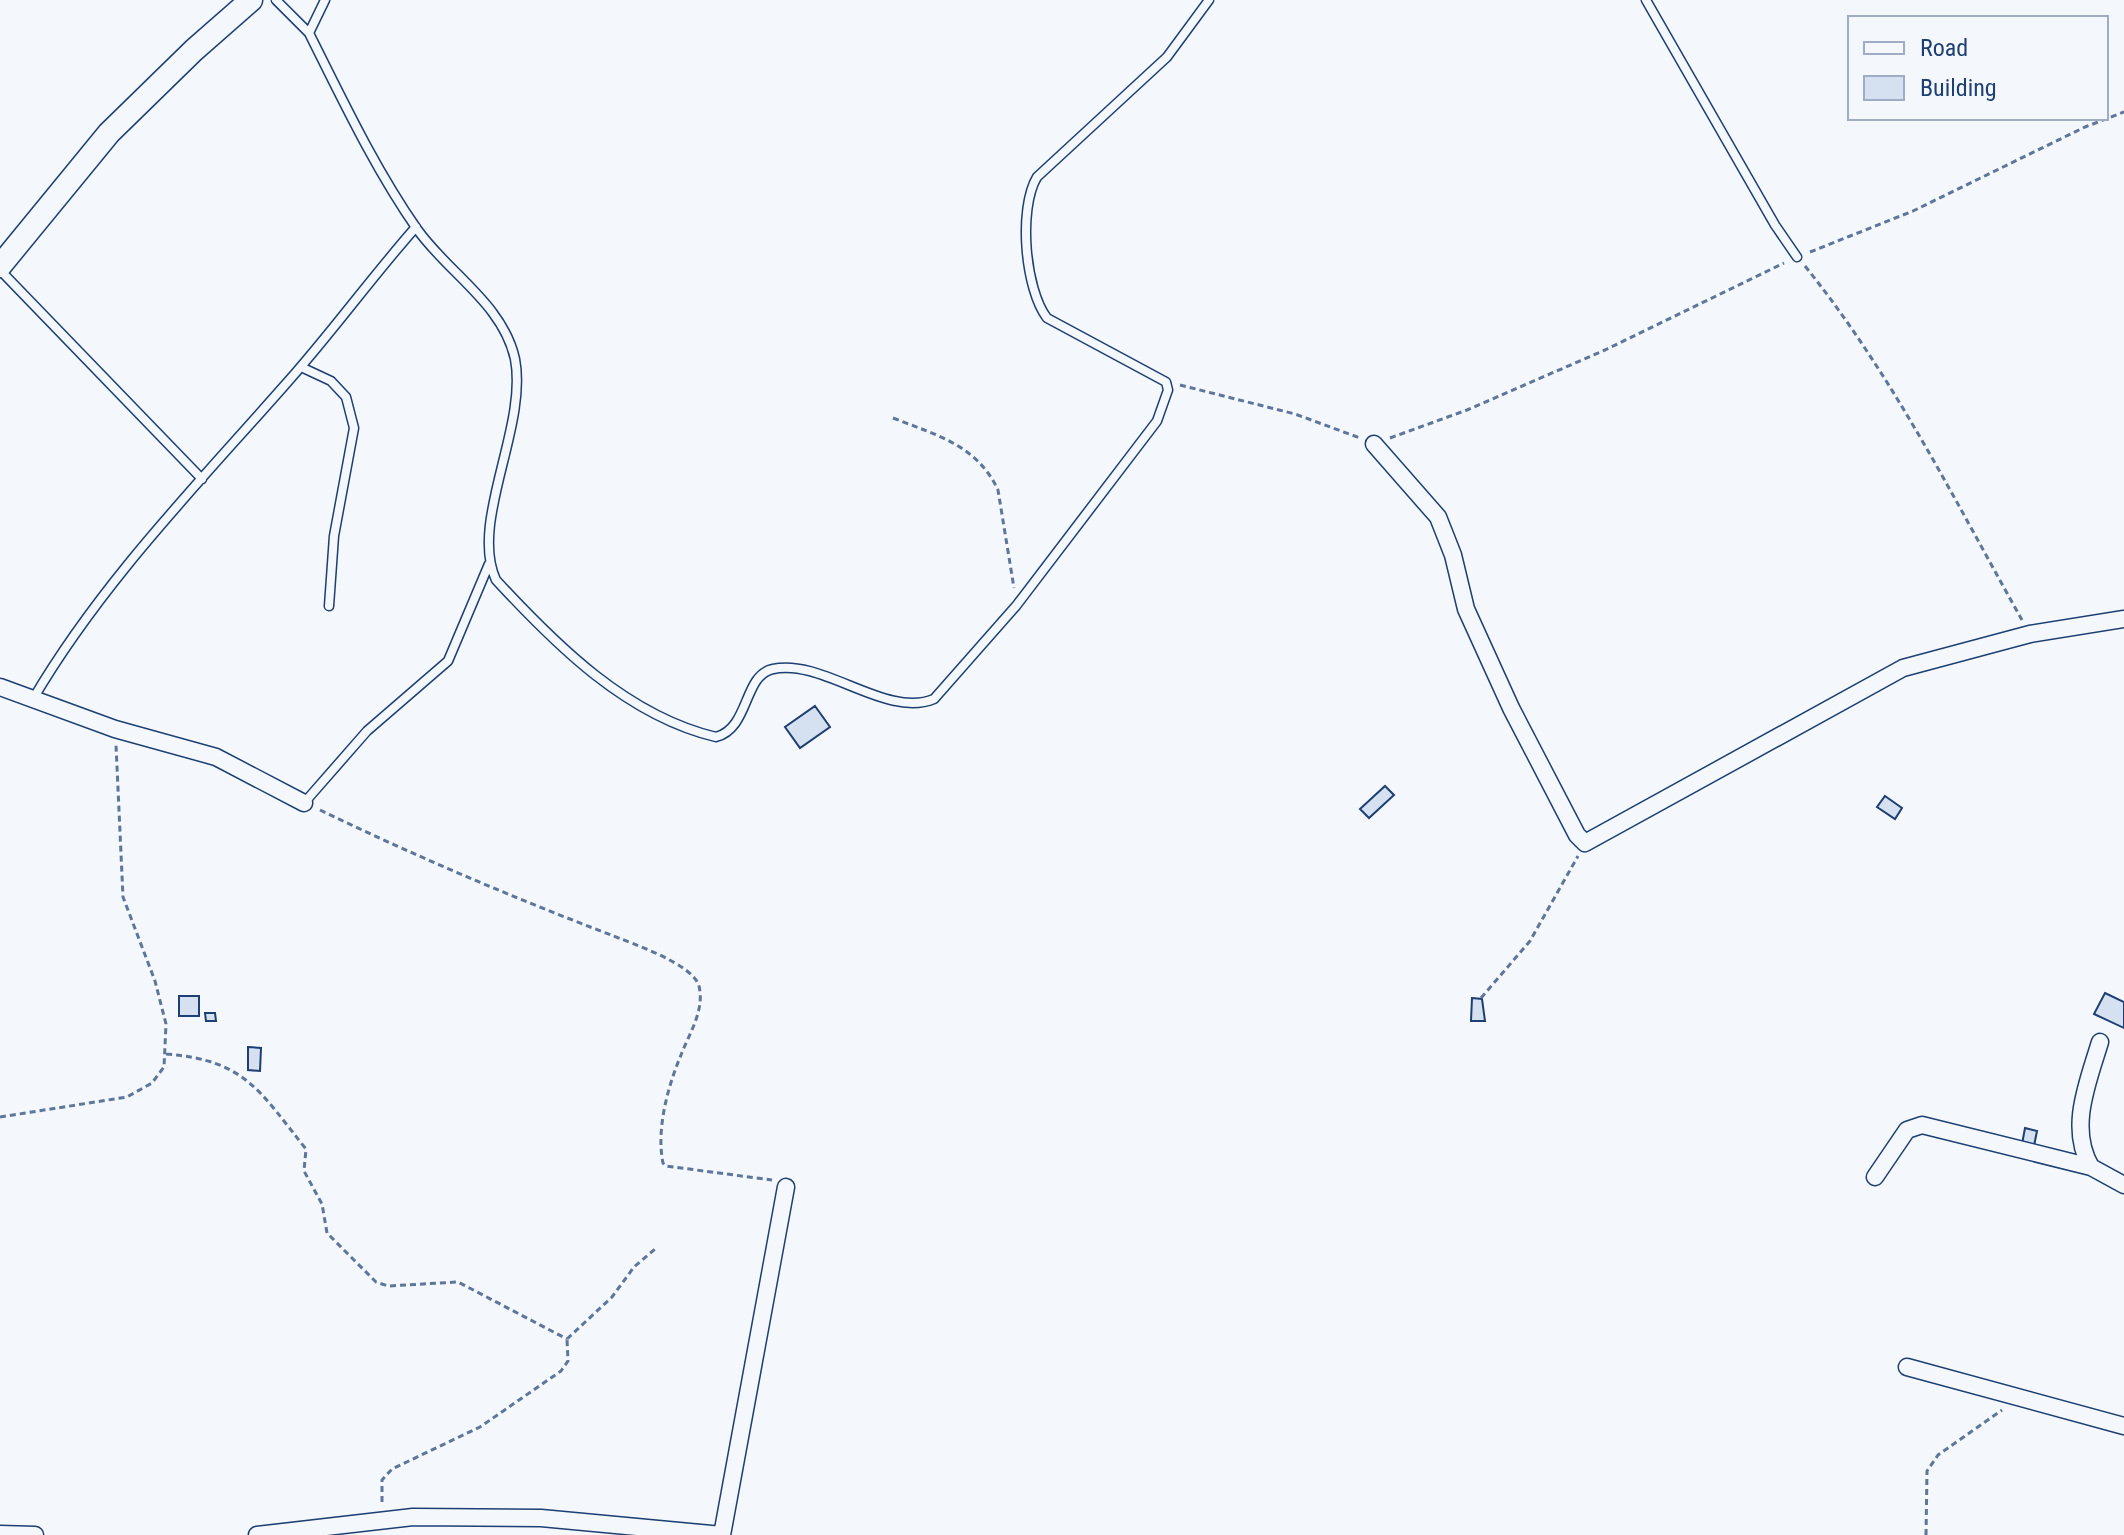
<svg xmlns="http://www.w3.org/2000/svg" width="2124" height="1535" font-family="'Roboto Condensed',sans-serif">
  <rect width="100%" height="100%" fill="#f4f7fb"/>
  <path fill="#d5e0f0" stroke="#1d3f73" stroke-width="2" d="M815 706 830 727 800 748 785 727Z
    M1385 786 1394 795 1369 818 1360 809Z
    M1885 796 1902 808 1895 819 1877 807Z
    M2105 993 2124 1002V1028L2094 1014Z
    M179 996H199V1016H179Z
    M1472 998 1482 999 1485 1021H1471Z
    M205 1013H215L216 1021H206Z
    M248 1047 261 1048 260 1071 248 1070Z
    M2025 1128 2037 1131 2034 1146 2022 1144Z"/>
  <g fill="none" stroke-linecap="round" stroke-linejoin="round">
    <g stroke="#1d3f73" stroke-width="11">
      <path id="lane" d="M276 0 309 33
        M325 0 309 33C342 99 375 169 417 229 448 273 503 304 515 359 528 427 469 522 496 580 556 645 627 716 716 737 750 728 743 675 773 669 823 658 886 719 934 699L1016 606 1157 421 1168 390 1166 382 1047 318C1025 289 1018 209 1037 177L1167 57 1209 0
        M1646 0 1775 225 1797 257
        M0 270 202 479
        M301 367 331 381 346 397 354 428 334 536 329 606
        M33 699C101 583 196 486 284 386 330 335 370 279 416 227
        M304 803 367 731 448 661 489 564"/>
    </g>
    <g stroke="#1d3f73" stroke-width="19">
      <path id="street" d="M1374 444 1438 517 1453 555 1466 609 1511 708 1577 835 1585 843 1903 668 2030 634 2124 619
        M0 687 115 729 216 757 304 803
        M2091 1167C2068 1128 2088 1082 2100 1042
        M1875 1177 1907 1130 1922 1125 2091 1167 2124 1185
        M1907 1367 2124 1426
        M0 1534 35 1535
        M257 1535 413 1517 541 1518 722 1535 786 1187"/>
    </g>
    <g stroke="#1d3f73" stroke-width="25">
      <path id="secondary" d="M0 266 109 133 194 50 251 0"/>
    </g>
    <path stroke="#5e769c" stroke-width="3" stroke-dasharray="6 4" stroke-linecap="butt" d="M1810 252 1913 211 2085 127 2124 112
      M1805 266C1892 374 1954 499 2022 620
      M1180 385 1295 414 1360 438
      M893 418C936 435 977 445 998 490L1014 588
      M1390 438 1467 410 1605 350 1784 263
      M320 810C415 856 512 897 611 935 631 943 693 964 699 986 705 1010 689 1034 681 1055 668 1086 656 1129 663 1163L666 1166 772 1180
      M1481 998 1530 941 1578 856
      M166 1054C246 1060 260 1092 306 1149L304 1171 322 1204 327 1233 376 1282 388 1286 458 1282 567 1339
      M0 1117 127 1097 152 1083 164 1067 166 1024 155 981 123 897 116 745
      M567 1339 612 1297 634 1267 655 1249
      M382 1502V1480L392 1469 480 1427 561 1371 568 1361 567 1339
      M1926 1535 1927 1471 1938 1455 2002 1410"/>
    <use href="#lane" stroke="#f4f7fb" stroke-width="8"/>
    <use href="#street" stroke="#f4f7fb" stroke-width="16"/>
    <use href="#secondary" stroke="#f4f7fb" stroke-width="22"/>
  </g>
  <rect x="1848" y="16" width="260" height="104" fill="#f4f7fb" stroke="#9eadc5" stroke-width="2"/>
  <rect x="1864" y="42" width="40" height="12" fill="#f4f7fb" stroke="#9eadc5" stroke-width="2"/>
  <text x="1920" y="56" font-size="24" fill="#1d3f73">Road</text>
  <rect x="1864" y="76" width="40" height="24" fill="#d5e0f0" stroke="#9eadc5" stroke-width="2"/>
  <text x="1920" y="96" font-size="24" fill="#1d3f73">Building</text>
</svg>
